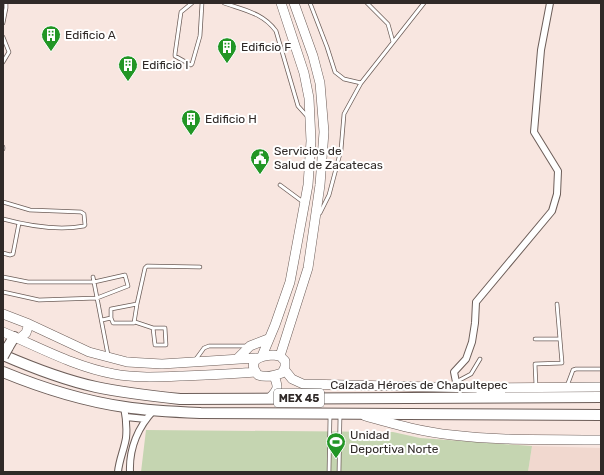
<svg xmlns="http://www.w3.org/2000/svg" width="604" height="475" font-family="Rubik,sans-serif">
  <rect width="100%" height="100%" fill="#f8e6e0"/>
  <path fill="#f1d8cf" d="M532 446 601 448V472H528Z"/>
  <path fill="#c5d5b1" d="M146 430 393 432 420 438 532 446 528 472H141Z"/>
  <g fill="none" stroke-linecap="round" stroke-linejoin="round">
    <g stroke="#6c5d58" stroke-width="4.5">
      <path id="lane" d="M192 3 181 12 175 54V56L191 65 192 64 200 36 202 3
        M224 3C244 10 263 13 276 31L298 106 307 116
        M310 3 327 47 335 72 344 79 361 83
        M367 3 388 24 393 42
        M3 23 6 8V3
        M3 37 9 52 3 62
        M3 149V147
        M280 185 303 202
        M3 202 30 210 81 212 84 214 85 225 84 226C58 231 29 226 3 219
        M320 213 329 195 341 150 344 114 361 83 424 3
        M3 253 10 255 13 254 19 223
        M3 277 28 282H94L125 275 128 286 97 298 39 300 3 292
        M93 277 108 355
        M111 318 113 323H134L137 304
        M102 320 111 318V309L137 304 145 268 147 266 200 267
        M135 322 153 328H165L166 345H155L153 328
        M535 339H560
        M196 359 204 348 209 346H246
        M456 382 471 374 480 359
        M536 386 535 364 562 363 557 304
        M567 386 573 370 576 369H601
        M329 472 330 416
        M339 472 340 416"/>
    </g>
    <g stroke="#6c5d58" stroke-width="8">
      <path id="street" d="M461 388 456 382 454 372 466 359 472 342 475 323 476 302 552 211 557 194 558 171 534 132 541 50 550 3
        M126 417 146 419
        M118 472C119 460 124 450 126 438 127 428 126 417 124 407
        M130 472C129 449 138 427 154 410"/>
    </g>
    <g stroke="#6c5d58" stroke-width="10">
      <path id="secondary" d="M3 314 29 324 89 352 127 362 162 364 256 358
        M3 332C39 347 75 367 114 374 135 378 158 377 180 376 205 375 231 374 256 372
        M19 339 26 333 29 324
        M273 355 280 356 285 361V367L282 373C274 376 266 378 258 375 246 360 260 356 273 355Z
        M262 356 275 325 290 282 308 185 311 141 309 98 304 73 281 3
        M280 356 308 268 320 185 324 132 320 83 313 56 294 3
        M237 359 250 346 268 339
        M284 369 292 379 303 384 479 388 601 387
        M270 398C278 389 279 388 274 376
        M365 416C394 424 422 432 452 435 501 441 551 439 601 440"/>
    </g>
    <g stroke="#6c5d58" stroke-width="12">
      <path id="primary" d="M8 347 14 337
        M3 355C33 368 64 380 96 387 124 393 152 396 180 399L601 397
        M3 372C42 388 83 401 125 407 150 411 176 412 201 413L601 415
        M479 388 500 394"/>
    </g>
    <use href="#lane" stroke="#fff" stroke-width="3"/>
    <use href="#street" stroke="#fff" stroke-width="6"/>
    <use href="#secondary" stroke="#fff" stroke-width="9"/>
    <use href="#primary" stroke="#fff" stroke-width="10"/>
    <g stroke="#6c5d58" stroke-width="12" stroke-linecap="butt">
      <path id="primary-bridge" d="M3 356 8 347"/>
    </g>
    <use href="#primary-bridge" stroke="#fff" stroke-width="10"/>
  </g>
  <defs>
    <g id="building-pin" transform="scale(1)"><path d="M0 17L-7.5 6A9.5 9.5 0 1 1 7.5 6Z" fill="#229625" stroke="#fff"/><path d="M-4-6H4V6H1V3H-1V6H-4ZM-2.5-4.3h1.7v1.8h-1.7ZM.8-4.3h1.7v1.8H.8ZM-2.5-1h1.7V.8h-1.7ZM.8-1h1.7V.8H.8Z" fill="#fff"/></g>
    <g id="civic-pin" transform="scale(1)"><path d="M0 17L-7.5 6A9.5 9.5 0 1 1 7.5 6Z" fill="#229625" stroke="#fff"/><path d="M-.6-6.5H3V-4.5H.6V-3L4-1V1h2V6H-6V1h2V-1L-.6-3ZM-1.2 2.5V6h2.4V2.5Z" fill="#fff"/></g>
    <g id="stadium-pin" transform="scale(1)"><path d="M0 17L-7.5 6A9.5 9.5 0 1 1 7.5 6Z" fill="#229625" stroke="#fff"/><path d="M0-5a6.5 5 0 1 0 0 10a6.5 5 0 1 0 0-10ZM-3.5-1.8h7v3.6h-7Z" fill="#fff"/></g>
  </defs>
  <g fill-rule="evenodd">
    <use href="#building-pin" x="51" y="35"/>
    <use href="#building-pin" x="227" y="47"/>
    <use href="#building-pin" x="128" y="65"/>
    <use href="#building-pin" x="191" y="119"/>
    <use href="#civic-pin" x="260" y="158"/>
    <use href="#stadium-pin" x="336" y="442"/>
  </g>
  <g text-anchor="middle" stroke-width="4" stroke-linejoin="round" paint-order="stroke">
    <rect fill="#fff" stroke="#6e6a68" stroke-width="1" x="274" y="389" width="50" height="18" rx="3"/>
    <g font-size="11" font-weight="bold" fill="#302a28">
      <text x="299" y="402">MEX 45</text>
    </g>
    <g font-size="12" fill="#302a28" stroke="#fff" text-anchor="start">
      <text x="65" y="39">Edificio A</text>
      <text x="241" y="51">Edificio F</text>
      <text x="142" y="69">Edificio I</text>
      <text x="205" y="123">Edificio H</text>
      <text x="274" y="155">Servicios de<tspan x="274" dy="14">Salud de Zacatecas</tspan></text>
      <text x="350" y="439">Unidad<tspan x="350" dy="14">Deportiva Norte</tspan></text>
    </g>
    <g font-size="12" fill="#302a28" stroke="#fff">
      <text x="419" y="389">Calzada Héroes de Chapultepec</text>
    </g>
  </g>
  <rect width="604" height="475" fill="none" stroke="#302a28" stroke-width="8"/>
</svg>
